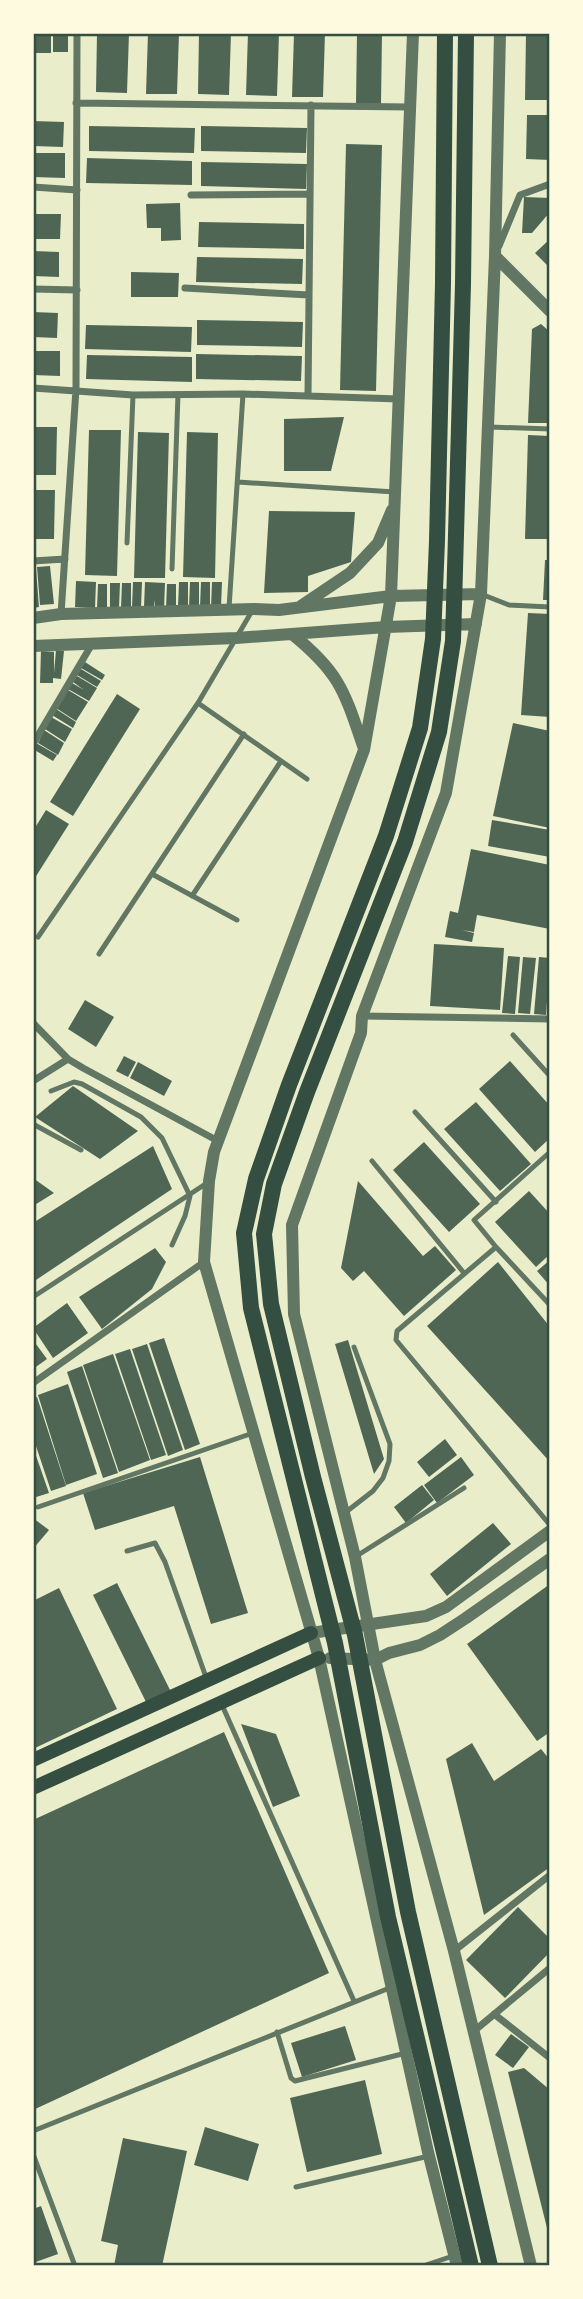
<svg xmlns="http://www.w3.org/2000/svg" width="583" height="2299" font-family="Merriweather,serif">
  <rect width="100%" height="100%" fill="#e9edc9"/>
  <path fill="#4f6655" d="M36 33H51V53H35Z
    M53 33H68V52H53Z
    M97 33H129L127 93 96 92Z
    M148 33H179L177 94H146Z
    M199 33H231L229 95 198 94Z
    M248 33H279L277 96 246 95Z
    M294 33H325L323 97H292Z
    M357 33H382L381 104 356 103Z
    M526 33H550V100H525Z
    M527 115H550V160L526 159Z
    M33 121 64 122 63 147 33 146Z
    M89 126 195 128 194 153 89 151Z
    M201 126 307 128 306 153 201 151Z
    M346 144 382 145 376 391 340 390Z
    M33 153H65V178L33 177Z
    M87 158 192 161V185L86 183Z
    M201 162 307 164 306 189 201 186Z
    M524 197 550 198V212L532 233H522Z
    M180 203 181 240 161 241V228H147L146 204Z
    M33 214H61L60 239H33Z
    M199 222 304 224V249L198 247Z
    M550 239V268L535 253Z
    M33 251 59 252V277L33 276Z
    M197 257 303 259 302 284 196 282Z
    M131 272 179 273 178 297H131Z
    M33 312 58 313 57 338 33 337Z
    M197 320 303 322 302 347 197 345Z
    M541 324 550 332V423H528L532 329Z
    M86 325 192 327 191 352 85 349Z
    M33 351H60V376L33 375Z
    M196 354 302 356 301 381 196 379Z
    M87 355 192 357V382L86 379Z
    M344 417 331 471H284V419Z
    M33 427H57L56 475H33Z
    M89 430H121L117 576 85 575Z
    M138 432 169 433 165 578H134Z
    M187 432 218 433 215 578 183 577Z
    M528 435 550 436V539H525Z
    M33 490H55L54 539H33Z
    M269 511 355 512 351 562 308 576V592L264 593Z
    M545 560H550V600H543Z
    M50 566 54 604 40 605 37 567Z
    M33 569H36L39 607 33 608Z
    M76 581 96 582 95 608 75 607Z
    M133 582H142L141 608 132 607Z
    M145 582 165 583 164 609H155V600L154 607H144Z
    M179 582H188V608L178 607Z
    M190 582H199V607H189Z
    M201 582H210V607H200Z
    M212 582H222L221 607H211Z
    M110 583H120L119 608H110Z
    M122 583H131V608H121Z
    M98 584H107V609H97Z
    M167 584H176V609H166Z
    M528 613 550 614V717L521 715Z
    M56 650 64 651 61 679 53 678V683H40L41 651 54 652V673Z
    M85 662 105 675 102 680 81 668Z
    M81 669 101 681 97 687 77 675Z
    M77 676 97 688 89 701 68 689 72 683 84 690 73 682Z
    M68 690 88 702 76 721 56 708Z
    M117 694 140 709 73 816 50 802Z
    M56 709 76 722 73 728 52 715Z
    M51 717 72 729 65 742 45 729Z
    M513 723 550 731V828L493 816Z
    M44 730 64 743 58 755 38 743Z
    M36 743 57 755 53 761 33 749Z
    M46 810 69 824 33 881V831Z
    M492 820 550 830V857L488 846Z
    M471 849 550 865V929L477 915 474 932 462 930 474 933 472 942 445 937 450 911 458 913Z
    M434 944 504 948 500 1010 430 1006Z
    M508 956 520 957 515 1014 502 1013Z
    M523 957 536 958 530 1014 518 1013Z
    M539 957 550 958 546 1015 534 1014Z
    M85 1000 114 1017 96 1047 68 1029Z
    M124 1056 136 1062 128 1077 116 1071Z
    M510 1061 550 1106V1138L535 1152 479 1089Z
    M138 1062 172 1081 164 1096 130 1078Z
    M73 1086 138 1131 100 1159 35 1117Z
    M476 1102 531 1164 500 1191 444 1129Z
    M424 1142 480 1204 449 1232 393 1170Z
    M153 1146 172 1189 33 1282V1223Z
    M33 1178 54 1193 33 1206Z
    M358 1181 423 1256 435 1246 456 1270 404 1316 364 1271 353 1281 341 1268Z
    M529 1191 550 1214V1254L536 1267 495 1222Z
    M155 1248 166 1262 152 1289 102 1329 79 1297Z
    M550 1260V1286L537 1271Z
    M498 1262 550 1327V1462L427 1326Z
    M67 1303 88 1333 53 1358 33 1328Z
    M164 1338 200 1444 185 1450 149 1343Z
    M33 1340 47 1359 33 1369Z
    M348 1340 384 1459 374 1474 335 1344Z
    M147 1344 183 1450 168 1456 132 1349Z
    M130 1349 166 1455 151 1460 115 1354Z
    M113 1354 150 1460 119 1472 83 1365Z
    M82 1366 118 1473 103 1478 67 1372Z
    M68 1384 97 1474 66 1485 38 1395Z
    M37 1397 66 1486 51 1491 33 1437V1398Z
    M445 1439 457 1455 429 1477 417 1462Z
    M33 1447 49 1493 33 1498Z
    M200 1457 248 1613 211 1624 174 1506 95 1530 83 1493Z
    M461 1457 474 1475 437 1503 424 1485Z
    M422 1485 434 1500 406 1523 394 1507Z
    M33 1518 49 1530 33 1549Z
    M493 1523 511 1544 447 1596 430 1574Z
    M117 1583 171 1692 147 1704 93 1595Z
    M550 1584V1732L537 1741 467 1644Z
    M59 1588 117 1709 33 1749V1601Z
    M241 1724 276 1734 300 1796 273 1807Z
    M224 1732 329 1973 33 2110V1820Z
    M472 1743 494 1781 541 1749 550 1760V1867L484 1915 446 1759Z
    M518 1907 550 1939V1952L505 1998 466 1960Z
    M345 2026 356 2060 302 2077 291 2043Z
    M511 2034 529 2047 513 2068 495 2055Z
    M524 2068 550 2090V2240L508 2072Z
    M365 2080 382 2154 307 2172 290 2098Z
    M205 2127 259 2144 248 2181 194 2165Z
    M123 2138 187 2151 162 2266H114L118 2245 101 2241Z
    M41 2206 58 2254 33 2263V2209Z"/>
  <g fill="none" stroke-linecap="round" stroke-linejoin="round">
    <path stroke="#617663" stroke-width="5" d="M490 427 550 429
      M238 482 395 492
      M127 543 133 395
      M172 569 178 394
      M481 594 509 605 550 607
      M229 608 243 394
      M198 703 307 779
      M152 874 237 920
      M192 896 281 761
      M38 937 198 703 252 611
      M99 954 244 734
      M513 1035 550 1076
      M51 1091 74 1082 82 1084 141 1117 162 1138 190 1196 185 1216 172 1245
      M415 1112 496 1202
      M33 1124 81 1150
      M550 1152 474 1220 496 1247 397 1331 396 1340 550 1525
      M372 1161 464 1273
      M496 1247 550 1305
      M33 1297 207 1183
      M38 1507 253 1433
      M346 1512 373 1491 383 1478 389 1461 390 1444 354 1347
      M127 1551 155 1543 165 1562 207 1680
      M355 1557 464 1488
      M222 1705 354 2001
      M277 2032 291 2078 295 2081 406 2053
      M33 2131 392 1987
      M33 2154 75 2266
      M296 2187 429 2156
      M423 2266 453 2256"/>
    <path stroke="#617663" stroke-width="7" d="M76 103 410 107
      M33 187 77 190
      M191 195 310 194
      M499 246 520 195 550 184
      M185 288 309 295
      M33 289 77 290
      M33 388 133 395 243 394 399 399
      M308 396 311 105
      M33 561 65 559
      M61 614 76 389 77 33
      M33 744 92 644
      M362 1016 550 1019
      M33 1023 68 1059 83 1068 218 1141
      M33 1081 68 1059
      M33 1383 204 1262
      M454 1951 550 1875
      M494 2014 550 2058
      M474 2031 550 1968"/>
    <path stroke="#617663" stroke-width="12" d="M413 33 391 596 364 750 214 1152 209 1181 204 1262 319 1658 428 2152 457 2266
      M500 33 495 256 481 594 446 793 362 1016 361 1033 292 1225 294 1314 355 1557 375 1660 454 1951 531 2266
      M495 256 550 311
      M301 606 350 573 378 543 392 510
      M33 618 61 614 254 609 279 610 391 596 481 594
      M292 634C339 672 344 690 363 746
      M33 646 236 638 386 627 476 624
      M311 1633 426 1616 446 1607 550 1531
      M330 1658 375 1660 389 1653 420 1645 440 1635 466 1618 550 1559"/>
    <path stroke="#344e41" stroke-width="14" d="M33 1760 311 1633
      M33 1788 319 1658"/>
    <path stroke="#344e41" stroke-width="16" d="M445 33 443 283 437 541 433 639 420 728 386 836 289 1085 256 1179 244 1233 251 1308 335 1643 388 1917 471 2266
      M466 33 463 284 453 641 439 732 405 842 307 1092 274 1184 264 1234 271 1304 313 1477 355 1635 408 1912 490 2266"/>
  </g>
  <rect width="583" height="2299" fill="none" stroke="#fefae0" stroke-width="70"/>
  <rect x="35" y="35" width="513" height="2229" fill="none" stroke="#344e41" stroke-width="2.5"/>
</svg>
